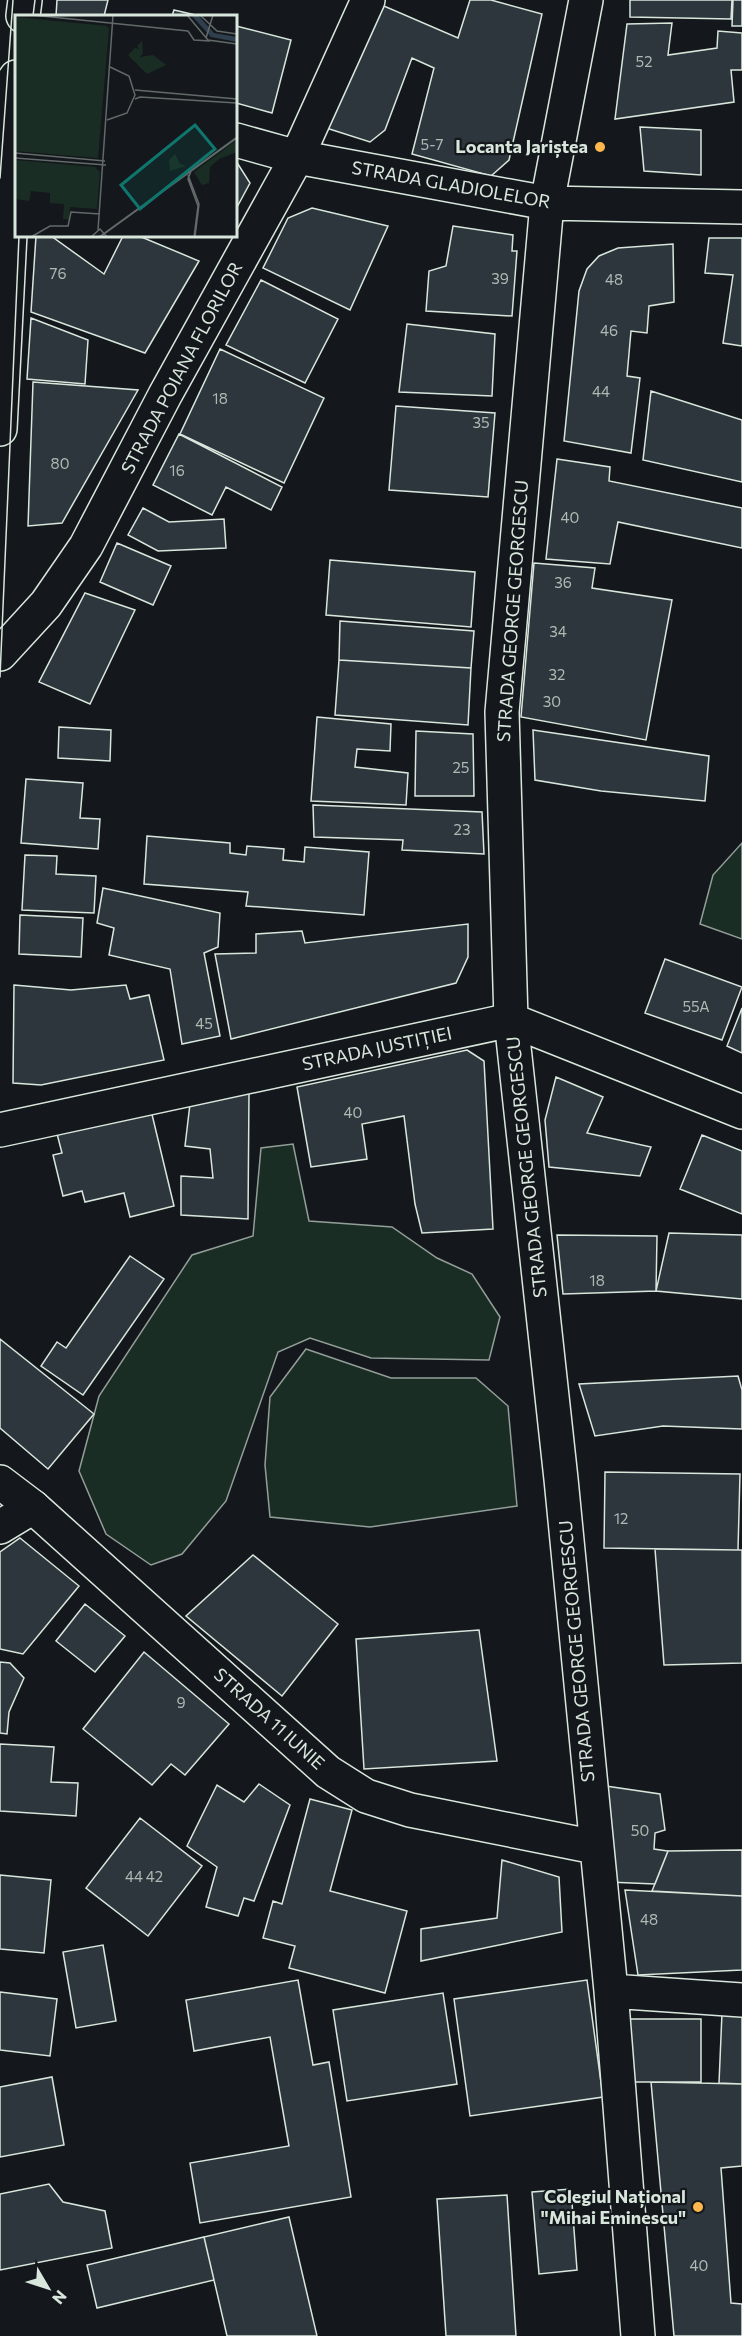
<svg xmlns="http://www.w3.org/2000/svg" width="742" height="2336" font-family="Commissioner,sans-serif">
  <rect width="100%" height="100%" fill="#14181c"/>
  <path fill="#1a2d24" stroke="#939e99" stroke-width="1.5" d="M742 843V939L700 924 713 875Z
    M293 1144 309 1221 392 1227 437 1258 472 1274 500 1317 489 1360 371 1358 310 1338 278 1352 226 1501 182 1554 151 1565 106 1534 79 1471 99 1396 192 1255 253 1236 261 1148Z
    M306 1349 391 1378H476L508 1406 517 1506 370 1527 270 1517 265 1465 270 1397Z"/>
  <path fill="#2c363c" stroke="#d8e6dc" stroke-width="1.5" d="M57 0H108L104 16H56Z
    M470 0H491L542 14 509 160 491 176 412 154 434 68 412 58 385 130 370 142 320 126 377 3 458 38Z
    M630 0H732L731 19 630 17Z
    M733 0H742V26H732Z
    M174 10 200 16H172Z
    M672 23 668 55 717 48 718 31 742 33V70H731L734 102 615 119 627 24Z
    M236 26 291 40 272 113 236 103Z
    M640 127 701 130V175L644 171Z
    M236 161 250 183 236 209Z
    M312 208 388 226 350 310 263 268 288 218Z
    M453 226 513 235 512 251H517L512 316 426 311 429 271 446 266Z
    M36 236H51L104 274 123 236H139L199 261 145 353 31 312Z
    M709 238H742V346L723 343 733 275 705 273Z
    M673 244 674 302 649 306 647 333 631 331 627 376 640 378 631 453 564 441 579 291 587 269 599 256 618 248Z
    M261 280 338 319 305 383 226 345Z
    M31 318 88 340 85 384 27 379Z
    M407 324 495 334 492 396 399 392Z
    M220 349 324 398 284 483 180 434Z
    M33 382 138 390 62 523 28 526Z
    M651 391 742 420V482L643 460Z
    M396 406 495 413 488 497 389 490Z
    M179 434 282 487 271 510 226 487 212 515 153 485Z
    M557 459 610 467 609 481 742 508V548L618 522 610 564 546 559Z
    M143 508 169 522 224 519 226 548 158 551 128 535Z
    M117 543 171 566 153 605 100 582Z
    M330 560 475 572 471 627 326 615Z
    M534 563 595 568 592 588 672 600 646 740 521 717Z
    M85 593 135 610 90 704 39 682Z
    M340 621 474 631 471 668 339 660Z
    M339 660 471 668 468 725 335 715Z
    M317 717 391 724 390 751 357 749 355 767 408 773 406 805 311 801Z
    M59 727 111 730 110 761 58 758Z
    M533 730 709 756 705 801 601 791 535 780Z
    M416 731 473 734 474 796H415Z
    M26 779 83 783 80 818 100 819 98 849 21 843Z
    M313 805 482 812 484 854 402 850 403 840 314 837Z
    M147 836 230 843V853L246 855 247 846 284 849 283 860 304 862 305 847 369 852 364 915 246 906 248 892 144 884Z
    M25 855 57 856 56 874 96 876 94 913 22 910Z
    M103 888 220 913 218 947 204 953 220 1036 182 1044 170 969 109 955 114 928 97 923Z
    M20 915 83 918 81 957 19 954Z
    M468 924V957L456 983 231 1039 215 954 256 953V934L302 931 305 943Z
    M665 959 742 987 722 1040 645 1013Z
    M14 985 71 990 126 985 130 999 149 995 164 1060 41 1085 13 1083Z
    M742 1008V1053L727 1046Z
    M467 1050 484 1061 493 1229 422 1233 415 1204 404 1116 362 1124 367 1159 311 1167 297 1087Z
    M556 1077 603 1097 587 1133 651 1147 640 1176 549 1167 545 1120Z
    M249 1092 248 1219 181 1215V1176L213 1178 210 1149 185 1146 190 1104Z
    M149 1102 174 1206 130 1217 124 1193 85 1202 82 1191 63 1196 53 1155 62 1153 55 1126Z
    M702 1135 742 1151V1214L680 1189Z
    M669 1233 742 1235V1299L656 1291Z
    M557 1235 657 1236 656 1291 563 1294Z
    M130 1256 164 1279 83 1395 41 1366 57 1342 66 1348Z
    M0 1339 94 1414 48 1469 0 1428Z
    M738 1376 742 1390V1429L663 1426 595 1436 579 1384Z
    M605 1472 740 1474 738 1550 604 1548Z
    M20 1538 79 1586 23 1654 0 1649V1552Z
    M655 1549 742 1550V1663L664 1665Z
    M253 1555 338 1624 282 1696 186 1616Z
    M85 1604 125 1636 95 1672 56 1641Z
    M479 1630 497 1761 364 1769 356 1639Z
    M144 1652 229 1724 185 1775 171 1764 152 1785 83 1729Z
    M0 1662 10 1663 24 1678 9 1712 7 1734 0 1733Z
    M0 1744 54 1747 51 1782 78 1783 76 1816 0 1811Z
    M259 1784 290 1805 254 1901 244 1898 238 1916 206 1907 217 1867 187 1846 217 1785 244 1802Z
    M599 1785 660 1794 665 1830 655 1833 654 1849 668 1851 655 1884 608 1882Z
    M310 1799 352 1810 330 1891 407 1911 385 1993 289 1968 295 1946 263 1938 273 1901 282 1904Z
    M140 1818 202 1866 148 1936 86 1888Z
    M742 1850V1896L652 1891 668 1851Z
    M502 1860 559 1877 562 1932 421 1961V1929L497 1918Z
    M0 1875 51 1880 44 1953 0 1949Z
    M625 1890 742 1896V1970L638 1975Z
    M103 1945 116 2021 76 2028 63 1952Z
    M298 1980 313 2065 329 2062 351 2197 200 2223 190 2163 289 2146 270 2037 194 2051 186 2000Z
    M587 1980 603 2097 470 2116 454 1999Z
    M0 1992 57 1999 50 2056 0 2050Z
    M443 1993 457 2084 347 2101 333 2010Z
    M722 2013 742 2014V2084L719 2083Z
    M628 2019H701V2082H627Z
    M52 2077 64 2145 0 2157V2087Z
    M651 2082 742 2084V2166L721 2168 731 2303 742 2304V2336H674Z
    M49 2184 63 2202 105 2211 112 2248 0 2270V2194Z
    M571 2189 577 2270 539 2274 532 2192Z
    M507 2195 516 2336H446L437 2199Z
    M289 2217 317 2336H227L204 2237Z
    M204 2237 214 2280 97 2308 87 2265Z"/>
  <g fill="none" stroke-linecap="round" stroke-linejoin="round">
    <g stroke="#d8e6dc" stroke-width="36">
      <path id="minor" d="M586 0 547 203 502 712 511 1020 561 1479 611 1991 638 2336
        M0 100 16 77
        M236 140 297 157 547 203 742 207
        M0 654 46 604 86 546 165 395 297 157 368 0
        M0 1130 511 1020 742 1112
        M0 1482 33 1507 328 1772 366 1796 410 1810 595 1847
        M611 1991 742 2000"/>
    </g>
    <g stroke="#d8e6dc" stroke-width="36">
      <path id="primary" d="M23 16 25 0
        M0 429 16 116
        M0 1527 33 1507"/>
    </g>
    <use href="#minor" stroke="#14181c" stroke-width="33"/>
    <use href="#primary" stroke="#14181c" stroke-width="33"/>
    <path stroke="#d8e6dc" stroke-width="1.5" d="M33 16 35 0
      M0 178 13 0
      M0 677 19 236"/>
  </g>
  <g fill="#ffb74d" stroke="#14181c" stroke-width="2">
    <circle cx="600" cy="147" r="6"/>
    <circle cx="698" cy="2207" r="6"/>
  </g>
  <g text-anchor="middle" stroke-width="4.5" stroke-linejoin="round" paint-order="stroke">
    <g font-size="15" fill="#adbab4">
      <text x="644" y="67">52</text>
      <text x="432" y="150">5-7</text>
      <text x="58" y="279">76</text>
      <text x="500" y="284">39</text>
      <text x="614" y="285">48</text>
      <text x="609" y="336">46</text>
      <text x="601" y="397">44</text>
      <text x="220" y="404">18</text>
      <text x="481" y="428">35</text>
      <text x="60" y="469">80</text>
      <text x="177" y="476">16</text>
      <text x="570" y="523">40</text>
      <text x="563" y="588">36</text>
      <text x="558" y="637">34</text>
      <text x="557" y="680">32</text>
      <text x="552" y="707">30</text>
      <text x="461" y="773">25</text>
      <text x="462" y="835">23</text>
      <text x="696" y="1012">55A</text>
      <text x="204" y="1029">45</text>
      <text x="353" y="1118">40</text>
      <text x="597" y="1286">18</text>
      <text x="621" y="1524">12</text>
      <text x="181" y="1708">9</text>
      <text x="640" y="1836">50</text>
      <text x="144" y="1882">44 42</text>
      <text x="649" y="1925">48</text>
      <text x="699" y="2271">40</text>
    </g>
    <g font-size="18" font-weight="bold" fill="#d8e6dc" stroke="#14181c" text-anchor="end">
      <text x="588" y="153">Locanta Jariștea</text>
      <text x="686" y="2203">Colegiul Național<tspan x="686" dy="21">"Mihai Eminescu"</tspan></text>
    </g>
    <g font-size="18" fill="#d8e6dc" stroke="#14181c">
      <text transform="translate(451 185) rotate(10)" y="6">STRADA GLADIOLELOR</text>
      <text transform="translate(182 368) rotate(-62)" y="6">STRADA POIANA FLORILOR</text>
      <text transform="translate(513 611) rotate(-86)" y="6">STRADA GEORGE GEORGESCU</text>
      <text transform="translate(377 1049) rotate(-12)" y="6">STRADA JUSTIȚIEI</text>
      <text transform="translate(527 1167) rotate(-96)" y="6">STRADA GEORGE GEORGESCU</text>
      <text transform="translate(577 1651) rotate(-95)" y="6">STRADA GEORGE GEORGESCU</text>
      <text transform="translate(269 1719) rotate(42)" y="6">STRADA 11 IUNIE</text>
    </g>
  </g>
  <g transform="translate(15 15)">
    <rect width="222" height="222" fill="#14181c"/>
    <path d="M0 2 92 11 94 14 83 143 0 136ZM127 26 128 38 125 42 138 40 151 50 132 59 113 40 120 33 124 34 122 31ZM222 125V137L204 144 195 152 194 168 187 170 179 157ZM160 139 165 149 171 151 155 156 154 145ZM0 145 80 152 85 157 82 194 55 192 54 204H48L49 189 35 188V178L16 176 14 186 1 184 0 190Z" fill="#1a2d24"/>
    <path d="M176 0H183L199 18 222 22V27L196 22Z" fill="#2f3f4d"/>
    <path fill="none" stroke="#626a69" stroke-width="1.5" d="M17 0 173 16M172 0 193 25 222 29M185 0 202 16 222 19M173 16 179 25 195 26M191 23 198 0M120 75 222 84M120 84 125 82 222 88M92 105 112 98 120 80 114 61 95 52M0 138 90 146M0 143 91 150M176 156 173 164 183 191 179 222M173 160 184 189 180 222M83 215 98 0M16 222 35 211H53L56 197 85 199M76 222 85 214 92 222M84 222 222 122M85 222 222 123"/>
    <path fill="#0f766e" fill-opacity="0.15" stroke="#0f766e" stroke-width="3" d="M180 110 200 134 125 194 106 170Z"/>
    <rect width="222" height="222" fill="none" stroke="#d8e6dc" stroke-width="3"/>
  </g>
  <g transform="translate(48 2288) rotate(129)" stroke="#14181c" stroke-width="4.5" paint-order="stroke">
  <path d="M0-4.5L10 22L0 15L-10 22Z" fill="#d8e6dc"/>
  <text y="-9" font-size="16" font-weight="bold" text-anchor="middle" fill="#d8e6dc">N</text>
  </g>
</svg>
